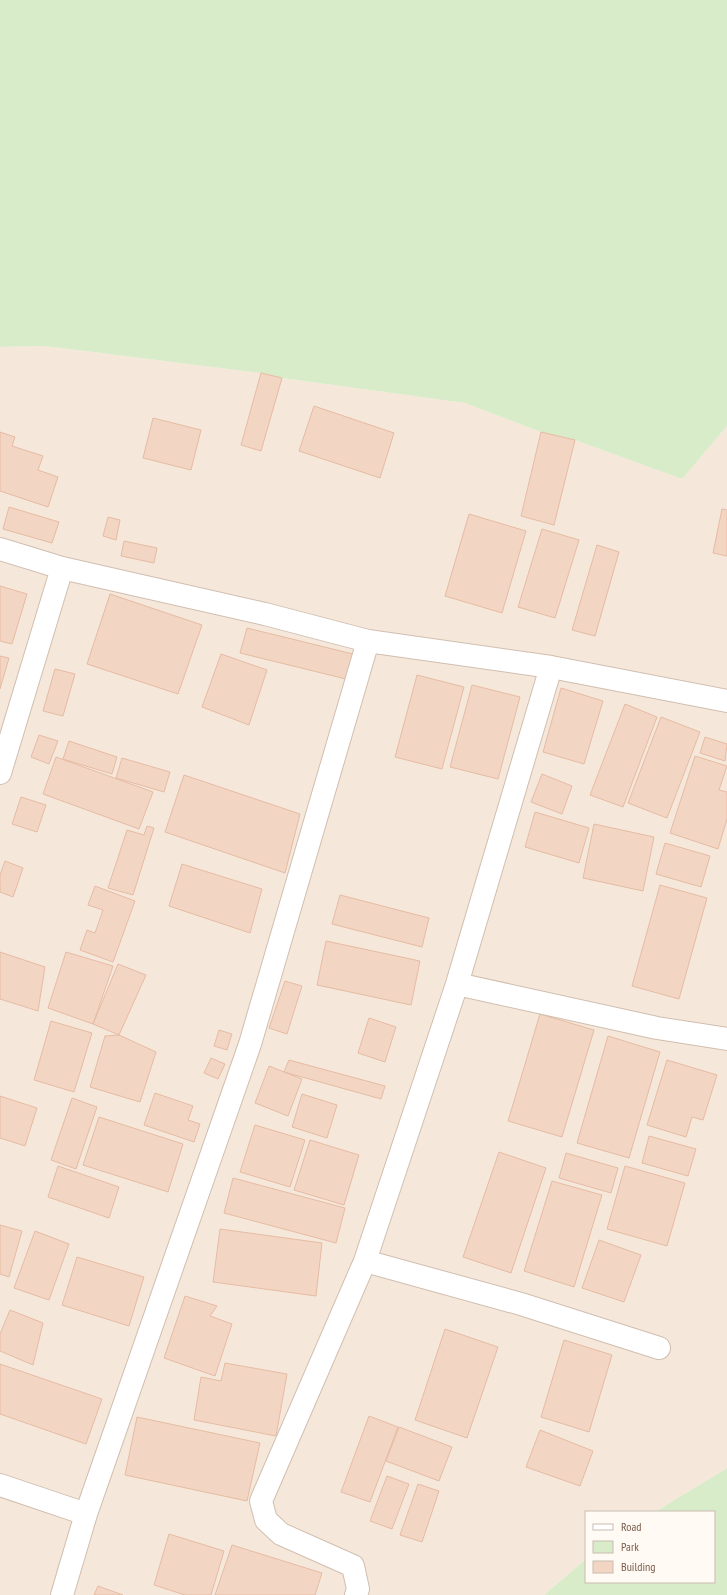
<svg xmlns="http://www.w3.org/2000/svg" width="727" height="1595" font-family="'PT Sans Narrow',sans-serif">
  <rect width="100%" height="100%" fill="#fdf6ec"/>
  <path fill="#f5e8da" d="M45 346 261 373 282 378 465 403 541 432 575 440 682 479 727 426V1468L655 1512H586V1559L544 1595H0V347Z"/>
  <path fill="#d8ecc9" d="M0 0H727V426L682 479 575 440 541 432 465 403 282 378 261 373 45 346 0 347Z
    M727 1468V1595H544L586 1559V1582H714V1512H655Z"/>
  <path fill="#f3d5c3" stroke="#e6bba3" d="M261 373 282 378 261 451 241 445Z
    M314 406 394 433 380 478 299 451Z
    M153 418 201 430 191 470 143 458Z
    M0 432 15 437 12 446 43 456 38 470 58 477 48 507 0 491Z
    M541 432 575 440 554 525 521 516Z
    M9 507 59 522 52 543 3 529Z
    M722 509 727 510V556L713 553Z
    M469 514 526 531 502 613 445 596Z
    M108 517 120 520 116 540 103 536Z
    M542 529 579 540 555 618 518 607Z
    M124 541 157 548 154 563 121 556Z
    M597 545 619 552 595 636 572 630Z
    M0 586 27 594 12 644 0 641Z
    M110 594 202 625 178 694 87 664Z
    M247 628 353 654 346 679 240 653Z
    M221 654 267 670 249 725 202 707Z
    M0 656 9 658 0 689Z
    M55 669 75 674 63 716 43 711Z
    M417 675 464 687 442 769 395 757Z
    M472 685 520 697 498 779 450 767Z
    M561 688 603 701 584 764 543 752Z
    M625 704 657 717 623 807 590 795Z
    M661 717 700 732 667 818 628 803Z
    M39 735 58 741 49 764 31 757Z
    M705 737 727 744 725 761 700 753Z
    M69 741 117 757 112 774 63 759Z
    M695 756 727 766 719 790 727 792V819L718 849 670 833Z
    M56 757 153 792 139 829 43 794Z
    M122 758 170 772 164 792 116 778Z
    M542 774 572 786 562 814 531 802Z
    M184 775 300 814 285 873 165 832Z
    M21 797 46 805 37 832 12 824Z
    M535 812 589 828 579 863 525 847Z
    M594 824 654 837 643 891 583 878Z
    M147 826 154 828 133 895 108 888 127 830 144 835Z
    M665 843 710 856 701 887 656 874Z
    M5 861 23 868 13 897 0 892V875Z
    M182 864 262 889 250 933 169 906Z
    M660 885 707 898 679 999 632 986Z
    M95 886 135 901 113 962 80 950 87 930 95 933 103 910 88 905Z
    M340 895 429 918 422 947 332 924Z
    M326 941 420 961 411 1005 317 985Z
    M0 952 45 967 38 1011 0 999Z
    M66 952 113 966 93 1024 48 1008Z
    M118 964 146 975 119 1035 93 1024Z
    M285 981 302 986 287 1034 269 1028Z
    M540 1014 594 1030 562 1137 508 1121Z
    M369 1018 396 1027 385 1062 358 1053Z
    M51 1021 92 1033 74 1092 34 1080Z
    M219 1030 232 1034 227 1050 214 1046Z
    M119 1035 156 1052 140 1102 90 1087 105 1036Z
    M608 1036 660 1052 629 1158 577 1143Z
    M211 1058 225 1064 218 1079 204 1073Z
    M289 1060 385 1086 381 1099 284 1072Z
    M667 1060 717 1075 703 1120 692 1117 686 1137 647 1125Z
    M269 1066 302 1079 288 1116 255 1103Z
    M155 1093 193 1106 188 1120 200 1124 194 1142 144 1125Z
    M302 1094 337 1105 327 1138 292 1127Z
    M0 1096 37 1108 25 1146 0 1138Z
    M72 1098 97 1107 76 1169 51 1160Z
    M99 1117 183 1144 168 1192 83 1165Z
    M255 1125 305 1140 290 1187 240 1172Z
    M649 1136 696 1149 688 1176 642 1163Z
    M310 1140 359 1155 344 1205 294 1190Z
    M499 1152 546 1168 511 1273 463 1257Z
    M566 1153 618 1168 611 1193 559 1178Z
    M58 1166 119 1187 109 1218 48 1197Z
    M625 1166 685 1183 667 1246 607 1229Z
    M233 1178 345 1208 336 1243 224 1213Z
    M552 1181 602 1195 574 1287 524 1271Z
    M0 1225 22 1231 9 1277 0 1274Z
    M220 1229 322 1243 316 1296 213 1282Z
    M35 1231 69 1244 49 1300 14 1288Z
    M599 1240 641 1255 624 1302 582 1288Z
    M77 1257 144 1277 129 1326 62 1305Z
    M185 1296 217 1306 210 1316 232 1324 215 1376 164 1358Z
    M10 1310 43 1323 33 1365 0 1351V1334Z
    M445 1329 498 1347 467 1438 415 1420Z
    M564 1340 612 1355 589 1432 541 1417Z
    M225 1363 287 1374 276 1436 194 1420 201 1377 221 1381Z
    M0 1364 102 1399 86 1444 0 1414Z
    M369 1416 398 1427 370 1502 341 1492Z
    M137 1417 260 1443 247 1501 125 1475Z
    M399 1427 452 1447 439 1481 386 1461Z
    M540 1430 593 1451 580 1486 526 1467Z
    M387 1476 409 1484 392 1529 370 1521Z
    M418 1484 439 1491 422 1542 400 1535Z
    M169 1534 224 1551 211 1595H185L154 1585Z
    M232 1545 322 1573 315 1595H215Z
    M98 1586 123 1595H94Z"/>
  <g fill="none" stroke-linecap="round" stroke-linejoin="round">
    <g stroke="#d1beb0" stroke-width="24">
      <path id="minor" d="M0 549 62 568 265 614 368 641 551 667 727 701
        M0 773 62 568
        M457 984 657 1028 727 1039
        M365 1261 521 1304 659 1348
        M0 1485 86 1514
        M62 1595 86 1514 250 1044 368 641
        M356 1595 358 1589 353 1566 281 1534 266 1520 261 1501 365 1261 457 984 551 667"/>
    </g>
    <use href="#minor" stroke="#fff" stroke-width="22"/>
  </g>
  <rect x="585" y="1511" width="130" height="72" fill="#fffaf3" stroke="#cabbb1"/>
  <rect x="593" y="1524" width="20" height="6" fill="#ffffff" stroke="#cabbb1"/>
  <text x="621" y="1531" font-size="12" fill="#7a5c4d">Road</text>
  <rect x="593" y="1541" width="20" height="12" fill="#d8ecc9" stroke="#cabbb1"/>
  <text x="621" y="1551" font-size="12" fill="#7a5c4d">Park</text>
  <rect x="593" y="1561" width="20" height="12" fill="#f3d5c3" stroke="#cabbb1"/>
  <text x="621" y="1571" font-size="12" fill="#7a5c4d">Building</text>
</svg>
